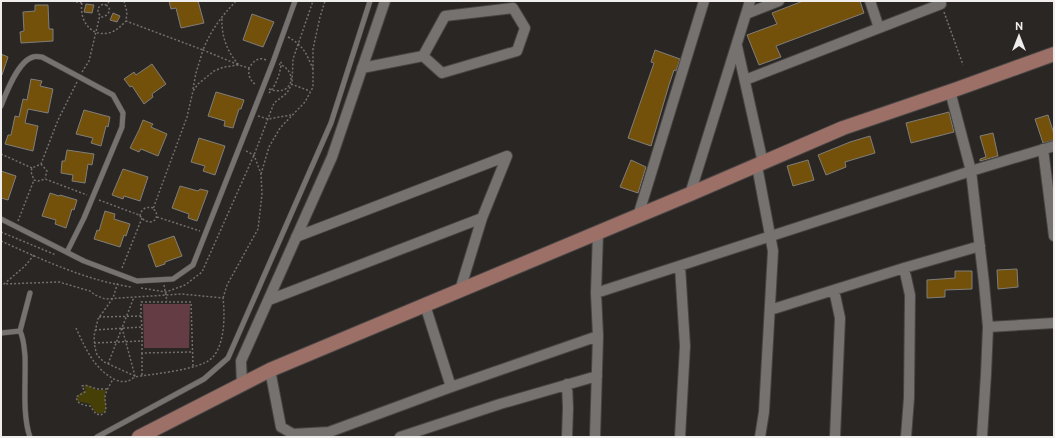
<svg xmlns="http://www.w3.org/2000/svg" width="1055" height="438" font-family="Ubuntu,sans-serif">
  <rect width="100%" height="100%" fill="#292624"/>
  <path fill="#643d44" d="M143 304H190L189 348H144Z"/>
  <path fill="#464007" d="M87 385 97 390H105L106 391 105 393 106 410 103 413C95 415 94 410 90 404L77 401 78 395 86 390 84 386Z"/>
  <path fill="#73510a" stroke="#807e7a" d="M169 1H198L204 23 181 28 176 8 171 9Z
    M803 1H860L864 13 776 46 781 57 759 65 747 35 777 24 772 13Z
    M86 4 94 5 92 13 84 12Z
    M35 5H48L49 29H53V41L21 43 20 32 24 31 23 12 35 11Z
    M113 13 120 16 117 22 110 20Z
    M252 14 274 22 263 47 243 40Z
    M655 50 680 59 676 71 674 70 669 85 651 146 628 138 654 63 651 62Z
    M1 54 8 57 2 75H1Z
    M152 64 166 84 152 94 153 97 144 104 132 86 130 87 124 79 134 72 136 75Z
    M31 79 42 81 40 86 53 89 48 113 28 109 25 123 38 126 33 151 5 144 8 135H11L15 116 19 117 23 99 27 100Z
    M216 92 244 100 241 109H239L233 128 224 126 225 121 208 116Z
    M84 110 110 117 108 127 106 126 101 146 91 143 93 138 76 134Z
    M949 112 954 132 911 143 906 123Z
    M1048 115 1054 134V140L1043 143 1035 119Z
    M143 120 153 124 151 127 167 134 158 156 141 149 139 152 130 148 139 130Z
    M993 133 998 156 980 161V159L986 157 980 136Z
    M870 136 875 153 845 162 846 167 826 175 818 155 850 142Z
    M199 138 225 146 215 175 203 171 205 166 191 162Z
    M67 150 94 154 92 165 88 164 85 183 72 181 73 175 61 173 62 161H65Z
    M631 160 646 167 638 193 620 187Z
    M808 160 814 180 793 186 787 166Z
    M123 169 148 177 140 201 124 196 123 199 112 195Z
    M1 171 16 176 8 200 1 198Z
    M180 186 198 191 200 189 208 191 197 221 188 218 189 214 172 208Z
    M50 193 59 196 60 195 77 200 74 210 72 209 66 228 55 224 56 220 42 216Z
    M105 211 115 214 114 219 130 224 126 236 124 235 120 247 94 239 97 230 99 231Z
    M174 236 182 256 165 262V264L156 267 148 245Z
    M1017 269 1018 287 998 289 997 270Z
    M955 271H972V289L945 290V297L927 298V280L955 278Z"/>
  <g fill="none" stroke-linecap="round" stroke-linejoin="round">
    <g stroke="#474543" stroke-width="6">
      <path id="service" d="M1 106C6 93 18 61 33 57 35 56 40 57 42 57L113 95 123 113 122 127 84 218 67 252
        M1 219 84 261 137 281 173 279 193 265 273 62 295 1
        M20 331C24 339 24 347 25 356 26 380 22 415 30 437
        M1 333 20 331 30 293
        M97 437 204 379 228 358 331 123 370 1"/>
    </g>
    <g stroke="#474543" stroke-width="12">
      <path id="minor" d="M870 1 879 28
        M746 14 779 1
        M737 46 763 163
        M362 68 423 56 445 16 513 8 525 28 517 51 442 73 423 56
        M745 80 941 4
        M950 91 971 171 984 283 988 327 986 374 982 437
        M1043 149 1054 236
        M757 166 773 251 764 412 760 437
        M690 194 750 1
        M638 216 704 1
        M296 237 507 156
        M680 266 685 346 680 437
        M904 268 910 295 909 398 906 437
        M460 290 482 218 507 156
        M834 290 840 318 835 437
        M596 293 971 171 1054 146
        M269 300 482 218
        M425 305 451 387
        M770 310 904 268 980 246
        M988 327 1054 323
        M270 370 281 427 293 434 329 432 451 387 598 336
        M242 384 241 361 332 157 385 1
        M567 384 568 408 567 437
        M400 437 500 404 597 376
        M595 437 598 336 596 293 598 233"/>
    </g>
    <g stroke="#474543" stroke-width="16">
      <path id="secondary" d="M139 437 270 370 690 194 843 128 957 89 1054 54"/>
    </g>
    <path stroke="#73706f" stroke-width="1.5" stroke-dasharray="2 2" stroke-linecap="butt" d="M72 1 82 3 83 1
      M124 1 127 12 126 21 203 50C211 30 221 17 236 1
      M82 3C79 19 90 37 108 33 115 32 120 27 126 21
      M106 5C113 9 108 16 102 17L98 13V8L103 4 106 5 110 1
      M944 12 963 65
      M288 37C304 46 306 53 313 69
      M249 68C248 76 250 80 256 85
      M82 72 89 61 100 15
      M77 82 58 120 41 164 32 168 31 172 34 180 38 181 45 179 87 195
      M291 84 310 91
      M193 89 196 73 203 50 239 65C226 51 221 34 222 16
      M269 89C293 98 299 71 279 64
      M269 93C276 86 282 69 281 60
      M258 116 268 119 291 115
      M1 154 32 168
      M41 164 47 171 45 178
      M261 174 269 147 280 128 305 102 313 87V49L320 17 325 1
      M99 200 139 215 145 221 152 222C157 219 157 217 156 211L153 209 187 117 193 91 198 84 214 71 224 67 239 65 249 68C253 62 258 56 266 60
      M140 216C141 209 146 206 153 208
      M157 217 200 231
      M18 221 34 180
      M1 232 56 255
      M1 241C43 260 85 280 131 287
      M34 255 25 266 4 284 59 282 90 291 95 295 105 299 182 294 223 298C225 315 225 345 212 358 200 370 152 374 134 377
      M122 268 142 218
      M164 285 167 301
      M141 288 166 292 185 285 202 272 254 155 274 103 287 93 292 84 293 59 313 1
      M223 298 227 285 258 229 262 194 261 174 254 155 244 150
      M141 316 142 327
      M99 317 141 316V302H191L193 366
      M76 328C85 347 94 370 116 380 123 383 130 382 135 376L104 362 97 355 95 348 94 336 98 319 113 298 118 282
      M122 328 135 376
      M95 330 142 327V353L193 352
      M94 343 142 341
      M142 353V376
      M108 364 134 297
      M107 389H97L85 385 82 386 85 392 76 397C78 405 83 405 90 406L96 414 101 415 105 412C107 407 105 404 105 398 105 392 110 385 113 379"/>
    <use href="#service" stroke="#757270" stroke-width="5"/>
    <use href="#minor" stroke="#757270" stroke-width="10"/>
    <use href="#secondary" stroke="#9c7067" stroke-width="14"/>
  </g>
  <rect width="1055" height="438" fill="none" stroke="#f0eeed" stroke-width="4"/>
  <g transform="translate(1019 36)" stroke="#292624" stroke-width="3" paint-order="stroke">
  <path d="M0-3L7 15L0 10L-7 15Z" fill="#f0eeed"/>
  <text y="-6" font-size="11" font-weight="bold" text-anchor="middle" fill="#f0eeed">N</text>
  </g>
</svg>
